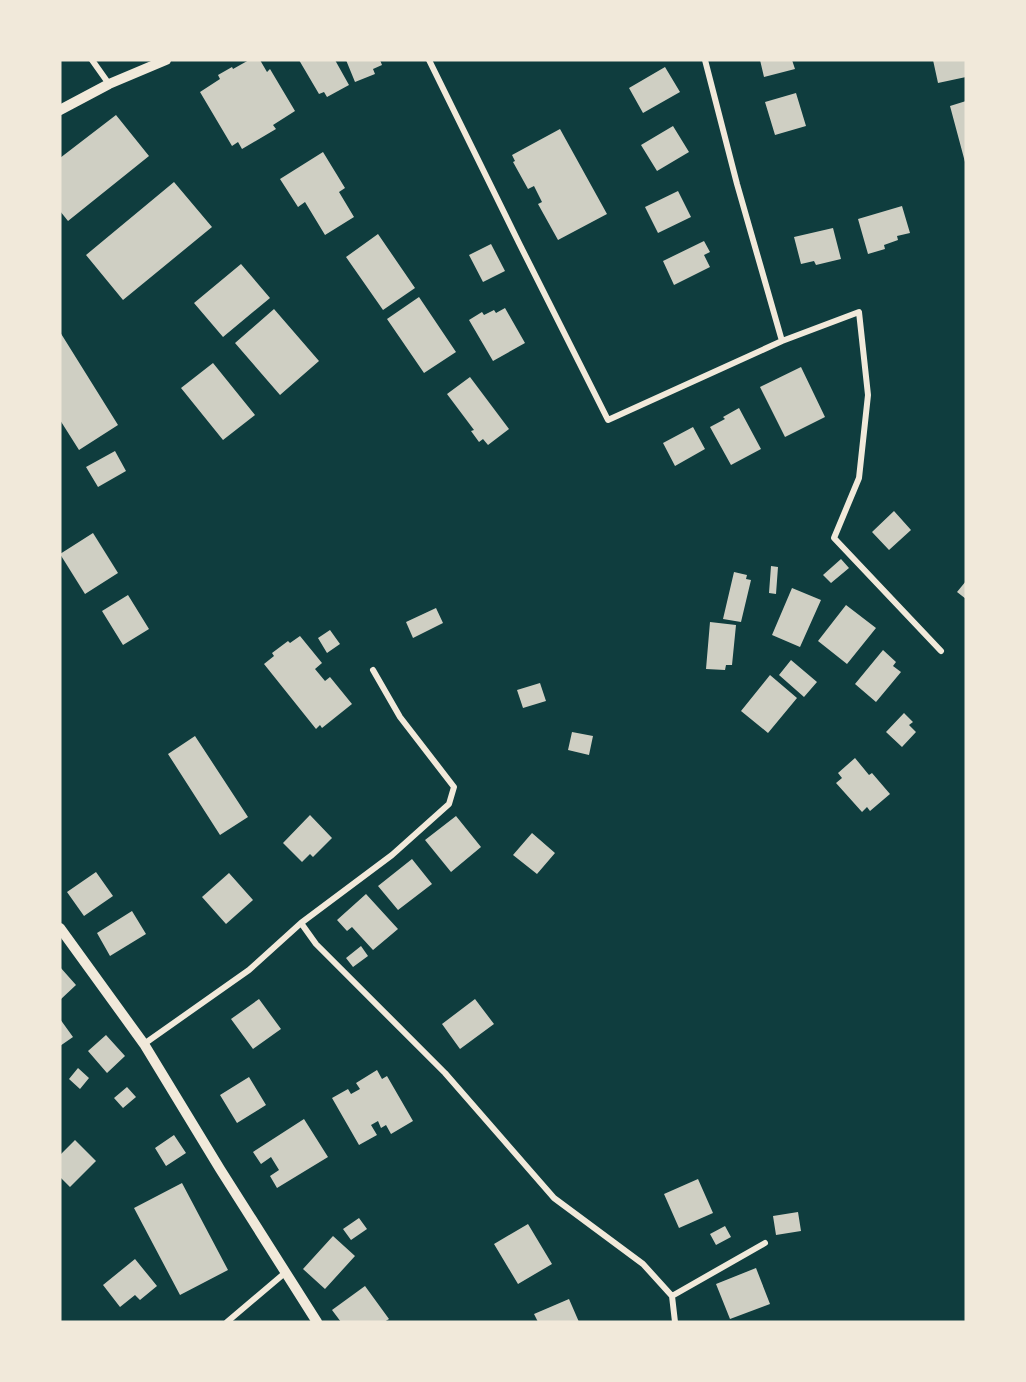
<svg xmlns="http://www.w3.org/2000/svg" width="1026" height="1382" font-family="Roboto,sans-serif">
  <rect width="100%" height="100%" fill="#0f3d3e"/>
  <path fill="#cfcfc3" d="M249 60H260L267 72 270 69 295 111 273 125 276 129 242 149 238 142 232 146 200 92 220 79 218 75 232 67 233 69Z
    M299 60H335L349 85 327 97 324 92 319 94Z
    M346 60H380L382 65 373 69 375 74 355 82Z
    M760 60H792L795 69 764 77Z
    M933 60H966V77L938 83Z
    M665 67 680 92 643 113 629 88Z
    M796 93 806 126 775 135 765 102Z
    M966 101V162H965L950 106Z
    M116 115 149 156 68 221 60 211V158Z
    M673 126 689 152 657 171 641 145Z
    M560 129 607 214 558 240 538 204 542 202 534 186 528 189 513 162 515 161 512 155Z
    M323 152 345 188 339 192 354 217 325 235 305 202 298 207 280 179Z
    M174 182 212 227 123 300 86 255Z
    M678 191 691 217 658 233 645 207Z
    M902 206 910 233 897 236 898 240 884 245 885 249 868 254 858 219Z
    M833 228 841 259 816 265 814 261 801 264 794 237Z
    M378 234 415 288 383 310 346 257Z
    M704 241 710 252 704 255 710 267 674 285 663 261Z
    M491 244 505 271 483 282 469 255Z
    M241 264 270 298 223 337 194 303Z
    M419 297 456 352 424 373 387 319Z
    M505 308 525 343 493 361 469 320 482 312 484 315 494 310 496 313Z
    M274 309 319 361 280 395 235 343Z
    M60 332 118 425 79 450 60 420Z
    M213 363 255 415 223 440 181 388Z
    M801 367 825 417 785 437 760 387Z
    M470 377 509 429 488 445 483 439 479 442 471 431 474 430 447 394Z
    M739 408 761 449 731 465 710 427 725 419 723 417Z
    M693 427 705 449 675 466 663 443Z
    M115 451 126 471 98 487 86 467Z
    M894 511 911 530 889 550 872 532Z
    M93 533 118 573 85 594 60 554Z
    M841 559 849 568 831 583 823 575Z
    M771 566 778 567 776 594 769 593Z
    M734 572 747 575 746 579 751 580 741 622 723 619Z
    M966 581V599L957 592Z
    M792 588 821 600 800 647 772 635Z
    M128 595 149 629 123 645 102 611Z
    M846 605 876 628 847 664 818 641Z
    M436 608 443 623 413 638 406 622Z
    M710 622 736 625 732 665H726L725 670 706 669Z
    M330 630 340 644 327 653 318 638Z
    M300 636 322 663 315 669 325 681 330 677 352 704 322 728 320 725 316 729 264 664 274 656 272 653 288 641 290 643Z
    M883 650 896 662 893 666 901 672 876 702 855 684Z
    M791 660 817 682 804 697 779 675Z
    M770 675 797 698 768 733 741 711Z
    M540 683 546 701 523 708 517 690Z
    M904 713 913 722 909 725 916 732 902 747 886 732Z
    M572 732 593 736 589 755 568 750Z
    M195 736 248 817 220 835 168 754Z
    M855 758 869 775 872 773 890 794 870 811 867 807 862 812 836 783 842 778 838 773Z
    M310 815 332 838 313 857 310 854 302 862 283 843Z
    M456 816 481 847 451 872 425 840Z
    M532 833 555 853 537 874 513 855Z
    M412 859 432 884 398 910 378 886Z
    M96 872 113 896 84 916 67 892Z
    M229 873 253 900 226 924 202 897Z
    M366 894 398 929 373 950 352 927 347 931 337 920Z
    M132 911 146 934 110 956 97 933Z
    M361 946 368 956 353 967 346 958Z
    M60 967 76 985 60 1000Z
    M259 999 281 1029 253 1049 231 1019Z
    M475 999 494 1024 460 1049 442 1024Z
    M60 1019 73 1037 60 1046Z
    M106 1035 125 1056 107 1073 88 1051Z
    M78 1068 89 1078 80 1089 69 1079Z
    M377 1070 382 1079 387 1076 413 1121 391 1134 386 1125 381 1128 378 1121 371 1125 377 1135 359 1145 332 1098 348 1089 351 1094 360 1089 356 1083Z
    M249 1077 266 1105 237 1123 220 1095Z
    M127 1087 136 1097 123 1108 114 1098Z
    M304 1119 328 1157 277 1188 270 1176 279 1170 271 1157 261 1164 253 1152Z
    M174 1135 186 1153 166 1166 155 1148Z
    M75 1140 96 1161 70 1187 60 1177V1155Z
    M698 1179 713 1213 679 1228 664 1194Z
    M182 1183 228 1270 180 1295 134 1208Z
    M798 1212 801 1231 776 1235 773 1216Z
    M359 1218 367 1229 351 1240 343 1229Z
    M528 1224 552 1264 518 1284 494 1244Z
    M725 1226 731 1237 716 1245 710 1234Z
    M333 1236 355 1256 325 1289 303 1269Z
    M135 1259 157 1286 140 1300 135 1295 120 1307 103 1285Z
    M756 1268 770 1304 730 1319 716 1284Z
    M365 1286 389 1319 384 1322H341L332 1310Z
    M569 1299 579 1322H538L534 1314Z"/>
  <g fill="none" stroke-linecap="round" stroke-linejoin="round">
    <path stroke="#f1e9da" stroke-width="6" d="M92 60 109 84
      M429 60 520 245 608 420 782 341 859 312 868 395 859 478 834 538 941 651
      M705 60 737 184 782 341
      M301 923 316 944 445 1073 554 1198 643 1264 672 1296 675 1322
      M144 1044 249 970 301 923 392 855 449 804 454 787 400 717 373 670
      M672 1296 765 1243
      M227 1322 286 1272"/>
    <path stroke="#f1e9da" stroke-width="10" d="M60 110 109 84 166 60
      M60 928 144 1044 220 1169 317 1322"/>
  </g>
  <rect width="1026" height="1382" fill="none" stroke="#f1e9da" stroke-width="123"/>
</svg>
